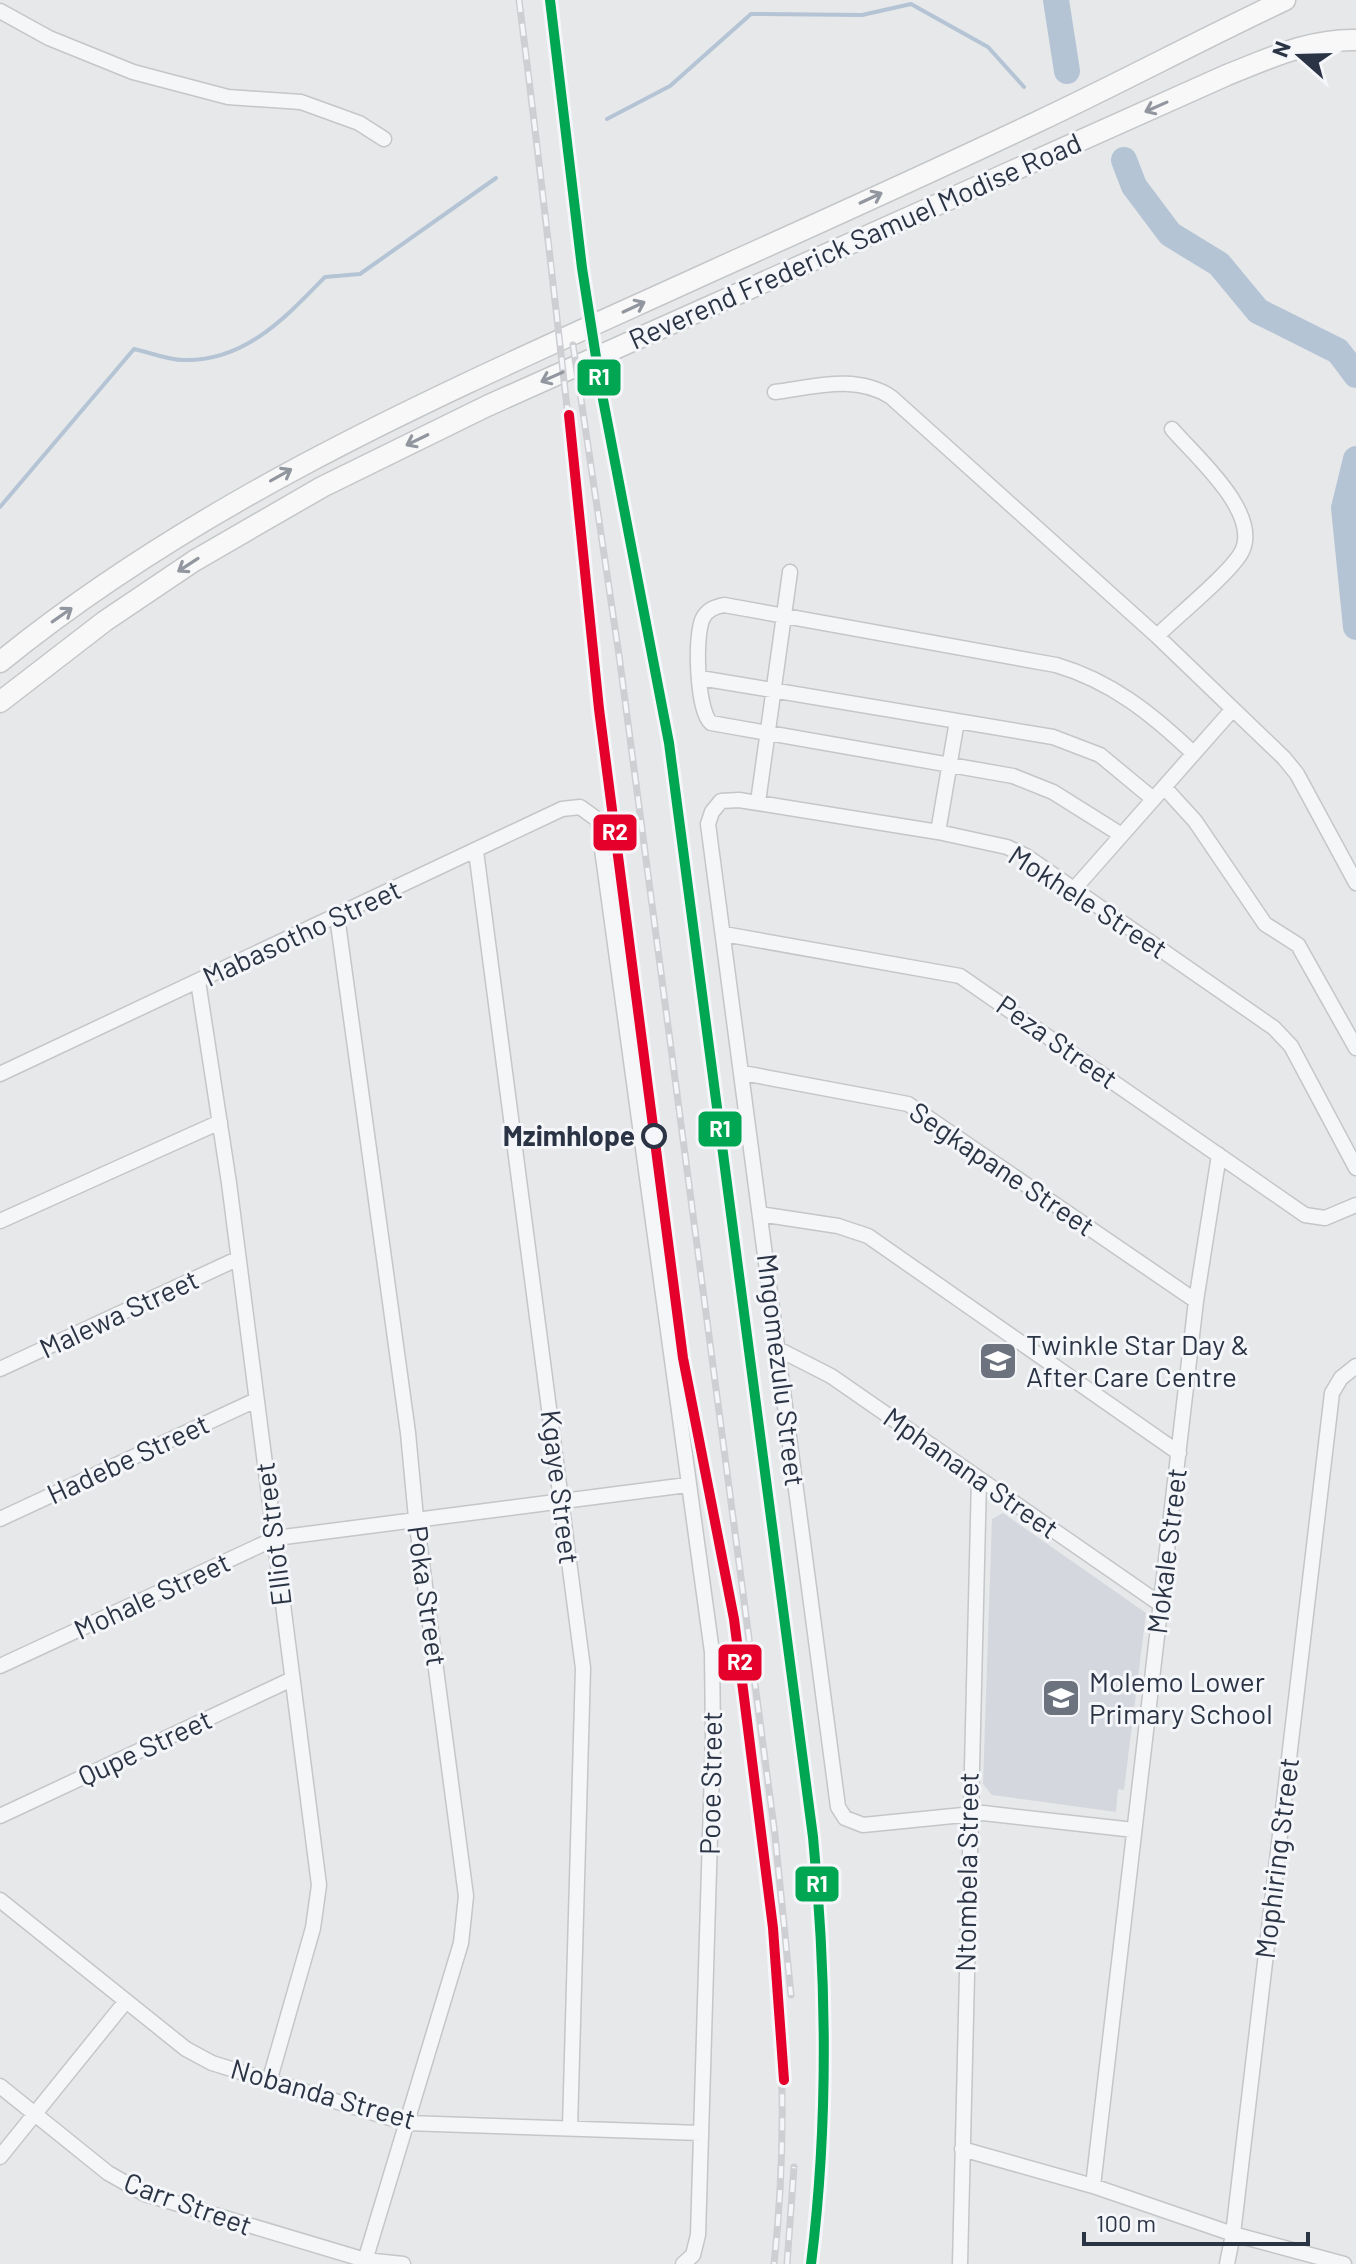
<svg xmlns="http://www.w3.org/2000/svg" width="1356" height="2264" font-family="Barlow,sans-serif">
  <rect width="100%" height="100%" fill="#e6e8ea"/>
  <path fill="#d4d7dd" d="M1003 1513 1146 1613 1124 1790 1118 1789 1116 1812 992 1795 983 1784 992 1519Z"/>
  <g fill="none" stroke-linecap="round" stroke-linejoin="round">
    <path stroke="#b4c4d5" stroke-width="4" d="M607 119 670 86 751 14 862 15 911 4 988 47 1024 87
      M0 507 134 349C149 352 167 360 183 360 245 362 286 317 325 277L360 274 496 178
      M1347 548 1356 549"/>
    <path stroke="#b4c4d5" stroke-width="26" d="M1056 0 1067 71
      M1124 160 1134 186 1170 234 1219 264 1258 311 1338 351 1356 375
      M1356 459 1344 508 1356 627"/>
    <g stroke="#c4c6c8" stroke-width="17">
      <path id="street" d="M0 11 49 38 133 72 228 97 301 102 359 123 384 139
        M775 392C814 387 856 374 891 397L1157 636 1284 758 1297 774 1356 883
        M1157 636C1176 617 1229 574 1241 553 1263 514 1195 456 1172 429
        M700 678 1053 737 1100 755 1152 798
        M1164 787 1195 821 1265 924 1298 945 1356 1048
        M758 802 790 572
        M938 832 957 721
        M1120 834 1053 792 1013 776 711 723C697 711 694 635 703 618 708 609 715 607 724 605L1056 665C1111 681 1152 714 1193 753
        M476 851 583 1668 570 2127
        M1075 888 1233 709
        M337 916 408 1433 416 1518 466 1896 461 1943 364 2264
        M724 934 960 976 1305 1215 1325 1218 1356 1205
        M198 981 229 1183 319 1885 313 1928 269 2082
        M743 1073 908 1104 1196 1301
        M0 1074 562 809 580 807 598 820 712 1652 713 1737 698 2235 693 2255 683 2264
        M760 1214 838 1226 868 1236 1179 1453
        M0 1221 220 1122
        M778 1349 831 1376 1160 1604
        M0 1369 237 1259
        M0 1519 256 1400
        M0 1666 276 1538 687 1485
        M0 1816 290 1680
        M1134 1830 983 1813 863 1825 845 1818 838 1807 708 824 712 812 721 801 739 800 938 832 1007 847 1026 856 1274 1028 1291 1046 1356 1168
        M0 1900 186 2049 212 2063 406 2123 701 2133
        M0 2086 108 2173 145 2194 365 2260 403 2264
        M962 2149 1093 2186 1233 2234 1344 2264
        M0 2157 126 2001
        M1093 2186 1196 1301 1219 1155
        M960 2264 979 1479
        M1227 2264 1233 2234 1332 1393 1341 1378 1356 1366"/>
    </g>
    <g stroke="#c4c6c8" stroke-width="23">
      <path id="secondary" d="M0 662C213 489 465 384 712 271 821 222 929 173 1037 122 1120 83 1202 39 1285 0
        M0 702 105 621 194 561 322 487 487 406 1227 75C1270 58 1309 39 1356 40"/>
    </g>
    <use href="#street" stroke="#f5f6f7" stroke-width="14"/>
    <use href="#secondary" stroke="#f8f8f8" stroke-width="20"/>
    <g stroke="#cecfd2" stroke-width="7">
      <path id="rail" d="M519 0C577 451 614 905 683 1355 696 1442 717 1527 733 1614 744 1674 749 1735 757 1796 778 1960 792 2098 774 2264
        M550 0 582 268 601 389 669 743 813 1837C827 1981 829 2121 811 2264
        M573 345 619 655 775 1835 791 1995
        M787 2264 794 2167"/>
    </g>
    <use href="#rail" stroke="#f4f6f9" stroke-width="4" stroke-dasharray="12" stroke-linecap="butt"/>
    <g stroke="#f4f6f9" stroke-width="16">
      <path id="rail-1" d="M550 0 582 268 601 389 669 743 813 1837C827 1981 829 2121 811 2264"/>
    </g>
    <g stroke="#f4f6f9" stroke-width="16">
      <path id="rail-2" d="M569 415 599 709 683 1358 734 1619 745 1705 773 1928 784 2080"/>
    </g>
    <use href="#rail-1" stroke="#00a651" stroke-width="10"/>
    <use href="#rail-2" stroke="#e4002b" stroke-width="10"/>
  </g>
  <defs><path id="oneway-shaft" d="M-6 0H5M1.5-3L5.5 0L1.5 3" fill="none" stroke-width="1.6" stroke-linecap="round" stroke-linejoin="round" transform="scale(2)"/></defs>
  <g stroke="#92969e">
    <use href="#oneway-shaft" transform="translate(1156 107) rotate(156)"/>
    <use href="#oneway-shaft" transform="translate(871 198) rotate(-25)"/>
    <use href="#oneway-shaft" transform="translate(634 307) rotate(-25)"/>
    <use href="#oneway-shaft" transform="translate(552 377) rotate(156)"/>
    <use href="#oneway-shaft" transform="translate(417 440) rotate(154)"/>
    <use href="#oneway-shaft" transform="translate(281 475) rotate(-29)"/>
    <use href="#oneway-shaft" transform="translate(188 565) rotate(147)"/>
    <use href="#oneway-shaft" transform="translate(62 615) rotate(-35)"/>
  </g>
  <defs>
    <g id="school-square" transform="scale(2)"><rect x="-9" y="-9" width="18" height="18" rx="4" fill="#6c737f" stroke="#f4f6f9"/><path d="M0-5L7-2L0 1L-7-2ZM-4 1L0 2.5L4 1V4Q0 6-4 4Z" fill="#fff"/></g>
  </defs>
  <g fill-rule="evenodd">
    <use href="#school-square" x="998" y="1361"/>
    <use href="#school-square" x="1061" y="1698"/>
  </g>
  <circle fill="#f4f6f9" stroke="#2b3445" stroke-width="4" cx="654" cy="1136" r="11"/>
  <g text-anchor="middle" stroke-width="6" stroke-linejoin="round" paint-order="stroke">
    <g font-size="28" fill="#2b3445" stroke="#f4f6f9">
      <text transform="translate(855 241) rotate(-24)" y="10">Reverend Frederick Samuel Modise Road</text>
      <text transform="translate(1088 902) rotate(33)" y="10">Mokhele Street</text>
      <text transform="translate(302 933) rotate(-25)" y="10">Mabasotho Street</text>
      <text transform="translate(1057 1042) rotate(35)" y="10">Peza Street</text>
      <text transform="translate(1002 1169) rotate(34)" y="10">Segkapane Street</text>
      <text transform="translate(119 1314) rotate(-25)" y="10">Malewa Street</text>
      <text transform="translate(781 1370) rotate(83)" y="10">Mngomezulu Street</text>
      <text transform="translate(128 1459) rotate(-25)" y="10">Hadebe Street</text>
      <text transform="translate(971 1473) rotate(35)" y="10">Mphanana Street</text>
      <text transform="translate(560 1487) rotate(83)" y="10">Kgaye Street</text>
      <text transform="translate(273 1534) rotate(-97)" y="10">Elliot Street</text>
      <text transform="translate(1167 1551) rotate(-83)" y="10">Mokale Street</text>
      <text transform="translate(152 1596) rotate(-25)" y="10">Mohale Street</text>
      <text transform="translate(427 1596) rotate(82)" y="10">Poka Street</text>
      <text transform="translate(145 1748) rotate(-25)" y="10">Qupe Street</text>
      <text transform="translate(711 1783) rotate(-89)" y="10">Pooe Street</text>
      <text transform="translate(1277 1858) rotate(-83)" y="10">Mophiring Street</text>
      <text transform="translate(967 1872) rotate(-89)" y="10">Ntombela Street</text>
      <text transform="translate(323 2094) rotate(16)" y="10">Nobanda Street</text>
      <text transform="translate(188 2204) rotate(20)" y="10">Carr Street</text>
    </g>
    <g font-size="28" font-weight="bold" fill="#2b3445" stroke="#f4f6f9" text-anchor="end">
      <text x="635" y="1146">Mzimhlope</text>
    </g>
    <g font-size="28" fill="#2b3445" stroke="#f4f6f9" text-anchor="start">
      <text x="1026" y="1355">Twinkle Star Day &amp;<tspan x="1026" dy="32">After Care Centre</tspan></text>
      <text x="1089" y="1692">Molemo Lower<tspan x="1089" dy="32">Primary School</tspan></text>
    </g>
  </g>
  <g stroke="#f4f6f9" stroke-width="3">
    <rect x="576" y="358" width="46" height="39" rx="8" fill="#00a651"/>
    <rect x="592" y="813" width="46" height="39" rx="8" fill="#e4002b"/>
    <rect x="697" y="1110" width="46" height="38" rx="8" fill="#00a651"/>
    <rect x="717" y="1643" width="46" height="39" rx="8" fill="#e4002b"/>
    <rect x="794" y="1865" width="46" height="38" rx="8" fill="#00a651"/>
  </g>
  <g font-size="22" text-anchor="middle" font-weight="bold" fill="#fff">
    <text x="599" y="385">R1</text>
    <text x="615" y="840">R2</text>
    <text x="720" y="1137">R1</text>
    <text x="740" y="1670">R2</text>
    <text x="817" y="1892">R1</text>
  </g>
  <g transform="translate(1300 56) rotate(290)" stroke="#f4f6f9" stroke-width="6" paint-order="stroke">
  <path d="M0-6L14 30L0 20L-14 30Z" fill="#2b3445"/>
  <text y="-12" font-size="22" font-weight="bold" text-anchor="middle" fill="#2b3445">N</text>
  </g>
  <path d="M1084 2232v12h224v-12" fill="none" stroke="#2b3445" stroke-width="4"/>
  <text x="1096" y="2232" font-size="24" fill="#2b3445" stroke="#f4f6f9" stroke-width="6" paint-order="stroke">100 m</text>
</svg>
